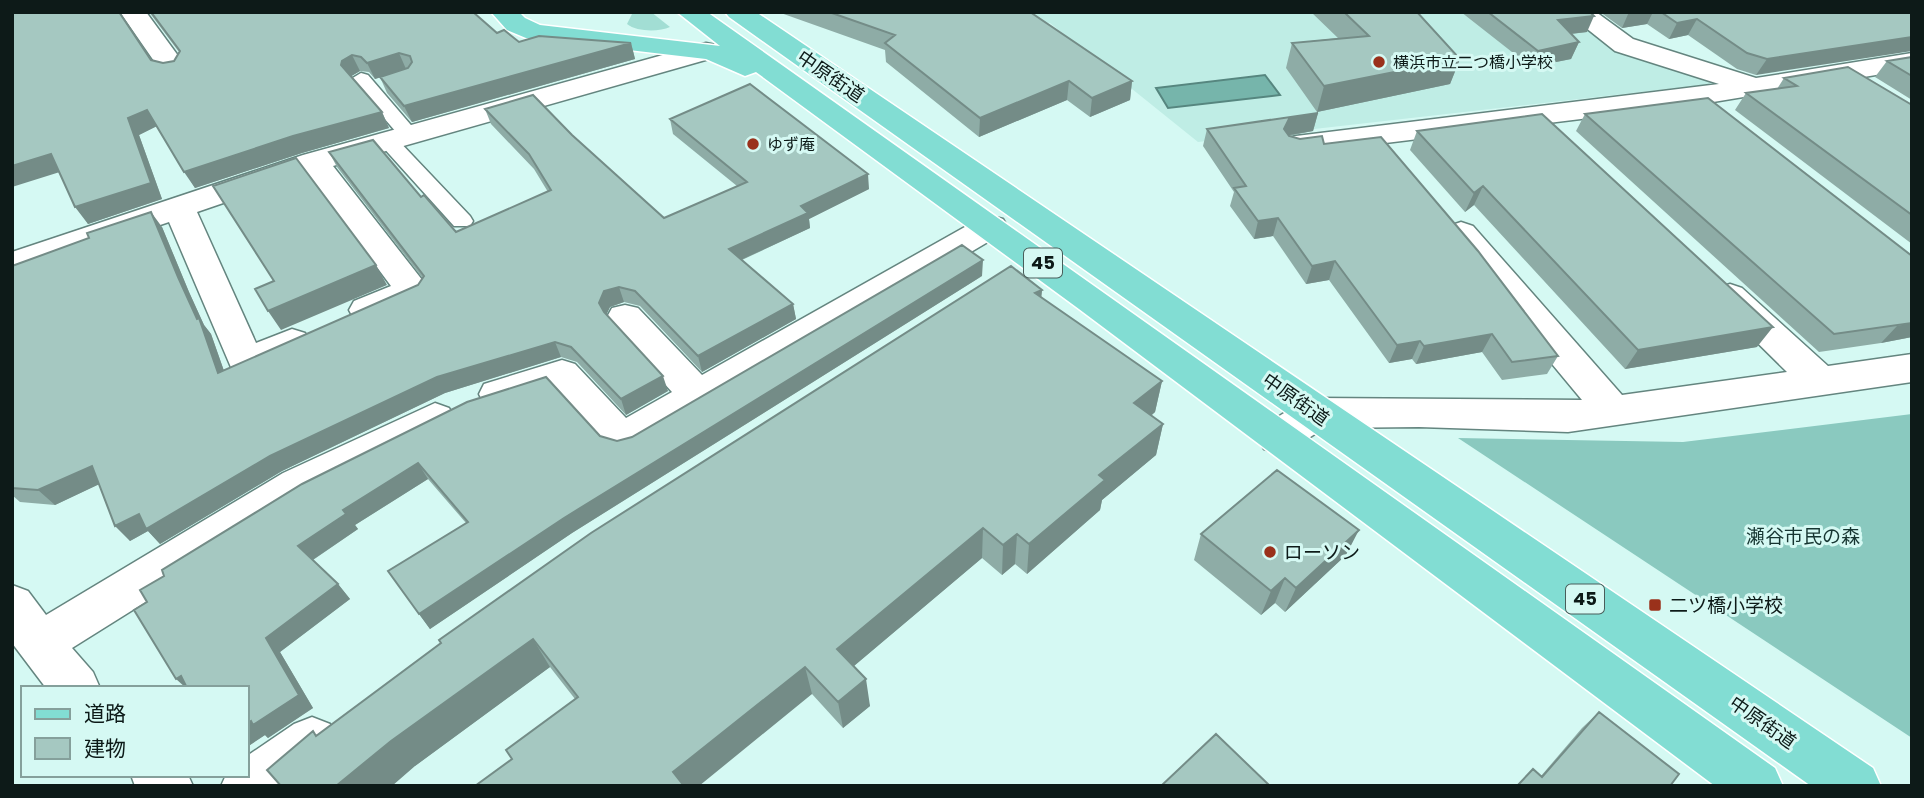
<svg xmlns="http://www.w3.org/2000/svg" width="1924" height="798" font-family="Poppins,'Noto Sans JP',sans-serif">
  <rect width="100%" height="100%" fill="#d5f9f3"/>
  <path fill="#bfede5" d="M951 12H1565L1711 78 1712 84 1198 142 1050 23Z"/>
  <path fill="#a2ded4" d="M633 12H651L670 27C659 32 637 32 627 24Z"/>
  <path fill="#8ac9bf" d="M1912 414V738L1458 438 1683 442Z"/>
  <path fill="#76b5ab" stroke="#56867f" stroke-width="2" d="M1265 75 1280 95 1168 108 1156 88Z"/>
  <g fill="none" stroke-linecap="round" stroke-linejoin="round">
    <g stroke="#64857f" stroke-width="3">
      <path id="lane" d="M361 73 368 75 416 131 419 135 416 139H402L354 83 351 79Z
        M388 135 395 137 470 216 473 221 470 226H454L381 145 378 141 381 137Z"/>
    </g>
    <g stroke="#64857f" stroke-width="3">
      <path id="street" d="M120 12H146L187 68 183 74 173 76 163 74Z
        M1566 12H1596L1633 39 1756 78 1912 53V69L1695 105 1296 154 1285 151 1281 145 1285 139 1296 136 1719 84 1615 51Z
        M706 43 716 45 719 51 716 57 333 166 430 290C424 301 379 323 365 322 362 321 358 320 354 319L349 310 354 301 391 286 308 174 197 212 256 343 292 329 305 333 310 342 305 351 259 372 246 376 233 372 169 222 12 275V252L303 155Z
        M991 216 1003 219 1007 226 1003 233 636 450 622 454 608 450 555 390 498 408 484 404 479 394 484 384 562 360 575 364 626 418 672 392 612 326 607 317 612 308 625 305 638 308 702 375 979 219Z
        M1461 222 1473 226 1622 395 1787 372 1718 304 1712 296 1718 288 1730 284 1742 288 1828 366 1912 354V382L1568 432 1419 427 1324 428 1292 449 1278 453 1264 449 1258 438C1269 419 1295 405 1316 398L1582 400 1449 240 1444 233 1449 226Z
        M435 403 449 408 455 418 449 428 313 497 72 648 93 672 100 688H46L12 643V585L28 591 46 615 283 473Z
        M312 717 330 724 337 741 330 758 291 786H221L226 775H247V756L294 724Z
        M131 775H188L193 786H135Z"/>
    </g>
    <g stroke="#fff" stroke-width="3">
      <path id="primary" d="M491 12H519L525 18 540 25 720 46 677 12H707L1775 768 1783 786H1715L1079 309 756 72 745 76 706 59 526 38 507 30Z
        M725 12H756L1873 768 1881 786H1811L729 17Z"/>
    </g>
    <use href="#lane" fill="#fff" fill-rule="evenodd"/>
    <use href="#street" fill="#fff" fill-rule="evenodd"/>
    <use href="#primary" fill="#82ddd3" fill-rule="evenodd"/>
  </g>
  <path fill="#8eaca6" d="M149 12H473L497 33 519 42 631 43 635 59 412 122 387 93 380 77 384 76 375 79 369 72 360 71 351 76 382 112 389 128 302 153 195 188 157 126 139 135 162 199 88 224 59 172 151 60 163 63 174 61 179 52Z
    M778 12H1030L1132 81 1130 100 1090 117 1067 100 979 137 886 62 885 50Z
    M1311 12H1417L1460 59 1450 84 1317 112 1286 68 1292 43 1338 38Z
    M1461 12H1590L1587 32 1571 34 1579 42 1571 59 1531 67Z
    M1600 12H1912L1756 75 1737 69 1688 35 1669 39 1647 24 1622 28Z
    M1912 57V100L1875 77 1887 61Z
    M1784 78 1912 105V244L1735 110 1746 93 1777 89Z
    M485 109 572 135 664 218 737 186 673 134 670 119 869 189 809 219 810 228 742 260 793 304 796 319 702 372 640 306 624 302 610 307 606 314 668 391 626 415 577 362 561 357 445 393 282 471 160 544 148 531 130 541 99 484 55 505 20 502 12 495V266L162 227 189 292 204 325 211 334 224 371 418 285 423 279 337 167 329 152 421 197 456 232 548 192 534 169 491 124Z
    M1318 113 1313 131 1289 136 1324 144 1558 356 1547 374 1502 380 1482 352 1416 364 1412 359 1389 363 1329 280 1306 284 1273 236 1254 239 1230 206 1234 192 1203 146 1207 129Z
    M1585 114 1912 256V337L1881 343 1819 352 1576 131Z
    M1417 131 1757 347 1625 369 1474 205 1465 212 1410 150Z
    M982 276 572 533 430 629 388 571 466 523 428 479 355 525 358 529 313 560 338 584 350 599 280 652 313 708 268 738 265 735 247 747V688L147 602 164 576 302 484 600 436 617 441 632 437Z
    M1042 290 1041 297 1162 381 1155 412 1151 416 1163 424 1156 455 1102 500 1100 510 1027 574 1015 564 1002 575 982 558 854 666 870 706 843 728 812 694 512 759 575 699 550 667 415 766 317 735Z
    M1201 534 1346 555 1285 612 1275 603 1261 615 1194 560Z
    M1599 712 1670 786H1516L1533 769 1541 776 1582 728Z"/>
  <path fill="#748c87" d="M1629 12H1653L1647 24 1622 28Z
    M1594 16 1587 32 1551 36 1558 20Z
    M1697 19 1688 35 1669 39 1677 23Z
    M1912 37V51L1756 75 1767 59Z
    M1579 42 1571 59 1531 67 1538 51Z
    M631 43 635 59 412 122 404 106Z
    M399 53 406 69 375 79 367 63Z
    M352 55 360 71 350 77 341 65 342 61Z
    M1460 59 1450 84 1317 112 1324 86Z
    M1069 81 1067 100 979 137 980 118Z
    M1132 81 1130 100 1090 117 1092 98Z
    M147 110 157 126 139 135 162 199 88 224 75 207 128 118Z
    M382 112 389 128 302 153 195 188 184 172 293 136Z
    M1318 113 1313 131 1284 136V129L1289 119Z
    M51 154 63 171 12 187V166Z
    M868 174 869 189 809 219 810 228 732 264 729 249 801 206Z
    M1483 186 1474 205 1465 212 1474 193Z
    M151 212 162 227 189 292 204 325 211 334 230 388 218 373 197 319 178 277Z
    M1278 218 1273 236 1254 239 1258 221Z
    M983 260 982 276 572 533 430 629 419 614 564 518Z
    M1335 261 1329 280 1306 284 1312 266Z
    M376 265 387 285 281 330 268 311Z
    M619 287 624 302 610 307 605 318 599 303 604 291Z
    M1042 290 1039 321 1035 293Z
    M793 304 796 319 702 372 698 356Z
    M1912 323V337L1881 343 1897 326Z
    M1773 327 1757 347 1625 369 1638 350Z
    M1492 334 1482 352 1416 364 1424 346Z
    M1420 341 1412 359 1389 363 1397 345Z
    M555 342 561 357 445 393 282 471 160 544 148 531 130 541 115 526 139 514 270 456 437 377Z
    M663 376 668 391 626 415 621 399Z
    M1162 381 1155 412 1128 434 1134 403Z
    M1163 424 1156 455 1102 500 1100 510 1027 574 1029 544 1099 475Z
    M418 463 428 479 355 525 358 529 311 561 298 546 343 510Z
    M92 466 106 481 55 505 38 490Z
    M983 528 982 558 842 676 837 649Z
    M1359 530 1346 555 1285 612 1296 588Z
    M1017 534 1015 564 1002 575 1003 545Z
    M1285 578 1275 603 1261 615 1271 591Z
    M338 584 350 599 280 652 313 708 268 738 265 735 247 747V724L266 638Z
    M533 639 550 667 415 766 392 786H336L391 741Z
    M805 667 812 694 699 786H680L673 772Z
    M181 676 195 688H186L176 679Z
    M866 679 870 706 843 728 838 702Z"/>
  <path fill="#a5c8c1" stroke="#748c87" stroke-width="2" d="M12 12H119L151 60 163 63 174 61 180 51 151 12H473L497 33 504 30 519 42 539 36 631 43 404 106 380 77 408 68 412 62 410 56 399 53 367 63 361 57 352 55 342 61 341 65 382 112 293 136 184 172 147 110 128 118 151 183 75 207 51 154 12 166Z
    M829 12H1030L1132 81 1092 98 1069 81 980 118 885 43 895 35Z
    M1344 12H1417L1460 59 1324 86 1292 43 1369 36Z
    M1488 12H1590L1594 16 1558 20 1579 42 1538 51Z
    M1661 12H1912V37L1767 59 1747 53 1697 19 1677 23Z
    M1912 57V76L1887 61Z
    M1848 67 1912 105V215L1746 93 1797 86 1784 78Z
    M750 84 868 174 801 206 808 213 729 249 793 304 698 356 635 291 619 287 604 291 599 303 604 312 663 376 621 399 571 347 555 342 437 377 270 456 146 529 139 514 115 526 92 466 38 490 12 488V266L89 238 87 233 151 212 178 277 197 319 199 318 218 373 418 285 424 276 329 152 373 140 421 197 424 195 456 232 551 190 529 154 485 109 533 95 572 135 664 218 747 182 670 119Z
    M1708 98 1912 256V323L1834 334 1585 114Z
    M1318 113 1289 119 1284 129 1289 136 1300 139 1322 136 1324 144 1381 137 1478 251 1558 356 1512 362 1492 334 1424 346 1420 341 1397 345 1335 261 1312 266 1278 218 1258 221 1234 188 1246 186 1207 129Z
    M1542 114 1773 327 1638 350 1483 186 1474 193 1417 131Z
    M296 158 376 265 268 311 255 289 274 281 213 186Z
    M962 245 983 260 564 518 419 614 388 571 468 522 418 463 343 510 346 514 298 546 338 584 266 638 299 695 253 725 251 721 247 724V688H187L181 676 176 679 134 610 147 602 140 590 164 576 162 570 302 484 467 402 546 377 600 436 617 441 632 437Z
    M1011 266 1042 290 1035 293 1162 381 1134 403 1163 424 1099 475 1105 480 1029 544 1017 534 1003 545 983 528 837 649 866 679 838 702 805 667 673 772 684 786H475L512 759 506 750 578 697 533 639 391 741 336 786H281L267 770 313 731 316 736 441 643 439 640 591 533Z
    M1277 470 1359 530 1296 588 1285 578 1271 591 1201 534Z
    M1599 712 1679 774 1670 786H1517L1533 769 1542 777Z
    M1216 734 1270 786H1161Z"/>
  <g fill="#9a311b" stroke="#d5f9f3" stroke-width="2.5">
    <circle cx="1379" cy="62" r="7"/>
    <circle cx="753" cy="144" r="7"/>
    <circle cx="1270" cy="552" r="7"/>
    <rect x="1648" y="598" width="14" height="14" rx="3.5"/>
  </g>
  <g text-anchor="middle" stroke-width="6" stroke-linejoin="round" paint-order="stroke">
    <g font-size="16" fill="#0d1a18" stroke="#d5f9f3" text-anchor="start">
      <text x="1393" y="68">横浜市立二つ橋小学校</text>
      <text x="767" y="150">ゆず庵</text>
    </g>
    <g fill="#d5f9f3" stroke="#495d5a" stroke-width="2">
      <rect x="1024" y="248.5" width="38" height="29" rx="5"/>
      <rect x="1566" y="584.5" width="38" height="29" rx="5"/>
    </g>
    <g font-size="18" font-weight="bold" fill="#0d1a18">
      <text x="1043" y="269">45</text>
      <text x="1585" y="605">45</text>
    </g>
    <g font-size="19" fill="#0d1a18" stroke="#d5f9f3">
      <text transform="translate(831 76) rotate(34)" y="7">中原街道</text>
      <text transform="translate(1296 399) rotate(35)" y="7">中原街道</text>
      <text transform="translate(1763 722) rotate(35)" y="7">中原街道</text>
    </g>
    <g font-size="19" fill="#163531" stroke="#d5f9f3">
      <text x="1803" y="543">瀬谷市民の森</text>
    </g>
    <g font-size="19" fill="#0d1a18" stroke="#d5f9f3" text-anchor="start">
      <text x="1284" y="559">ローソン</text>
      <text x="1669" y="612">二ツ橋小学校</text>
    </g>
  </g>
  <rect width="1924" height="798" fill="none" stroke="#0d1a18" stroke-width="28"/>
  <rect x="21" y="686" width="228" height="91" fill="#d5f9f3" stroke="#85a09b" stroke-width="2"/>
  <rect x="35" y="709" width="35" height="10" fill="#82ddd3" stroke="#85a09b" stroke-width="2"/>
  <text x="84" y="721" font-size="21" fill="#0d1a18">道路</text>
  <rect x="35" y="738" width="35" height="21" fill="#a5c8c1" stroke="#85a09b" stroke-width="2"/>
  <text x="84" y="756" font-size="21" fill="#0d1a18">建物</text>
</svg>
